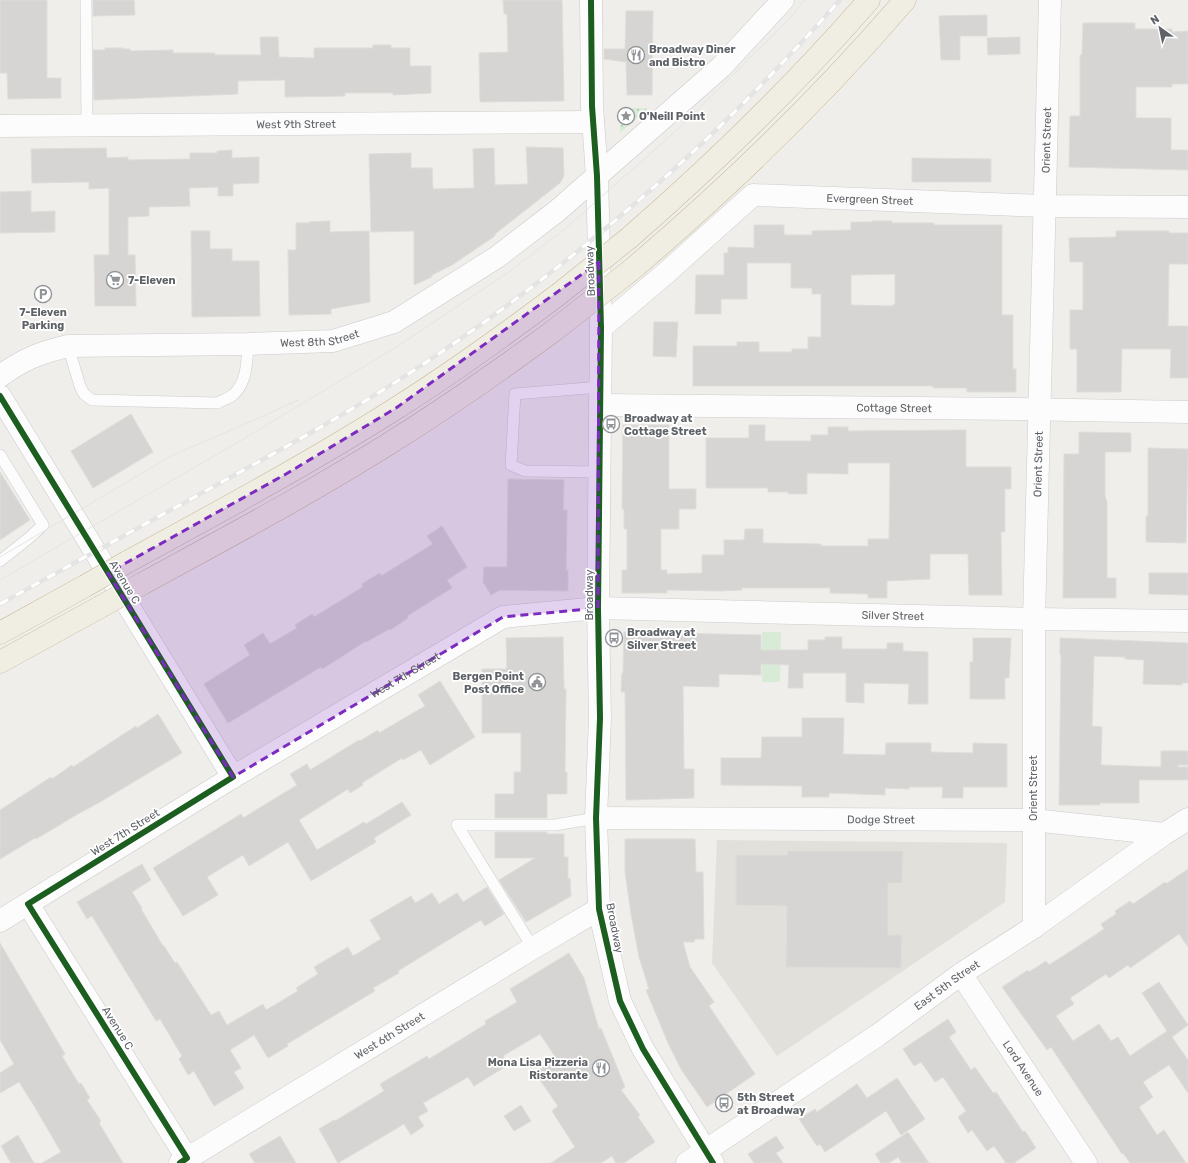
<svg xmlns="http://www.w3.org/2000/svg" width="1188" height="1163" font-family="Rubik,sans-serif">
  <defs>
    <pattern id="garden-dots" width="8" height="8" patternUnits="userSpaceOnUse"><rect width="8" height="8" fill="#d8ebd6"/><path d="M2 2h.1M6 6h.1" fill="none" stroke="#b2c2b1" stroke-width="1.8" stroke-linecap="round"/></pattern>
  </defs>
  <rect width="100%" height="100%" fill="#efeeea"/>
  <path fill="#e2e0da" d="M717 840 1007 843 1005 902 777 1056 712 963Z"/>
  <path fill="#d8ebd6" d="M762 632H781L780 682H762Z"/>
  <path fill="url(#garden-dots)" d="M620 108H648L620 133Z"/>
  <path fill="#d6d5d3" stroke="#deddd9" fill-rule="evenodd" d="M0 0H47V78H61V98L8 99 7 73H0Z
    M93 0H134L135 15 93 16Z
    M503 0H562L564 101 480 102 479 53 508 52 507 14H504Z
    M626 11H653L652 95H627L626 62 604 59V49H625Z
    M987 15V36H960V60H941L939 16Z
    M1083 23H1135V29H1172V32L1188 31V84H1172V87H1136V118H1171V150H1188V170L1069 167 1070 116H1080V55H1082Z
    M260 37H278L279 57 314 58V48H373V45H391V48H410V66H431V93L393 95V93H345V96L285 97V80L238 81V94L94 100 93 50H105V48H123V49H130V51L173 50V53H215V55H261Z
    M1020 37V54L988 55 987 38Z
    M526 147 563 148 564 176 560 183 495 234V236L452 265 432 275V277L414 285V231L371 232 369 154 411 153V168H432L433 189 474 188 473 149 494 148 495 185 528 184Z
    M106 148 107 158 128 157V160L190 159V153H217V151L232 150V158L259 157V183L233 184V196H218V187L189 188 190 206 149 207V216L128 217V255H135L136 306H95L94 255H109V188L89 189V182L32 183 31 149Z
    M912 158 991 159V182H912Z
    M31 191V212L55 211V232L0 233V192Z
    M330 221V232L369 231 370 302 331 309V314L289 315 288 250H296V223H309V222Z
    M872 221H892V223H934V225H1002V315H1013V369H1016V392H967V388H933V386H693V346H737V342H759V352H792V349H808V337H821V294H812V288H791V263H747V299H721V314H695L696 275H724V253H728V247L754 248V225H784V235H812V231L851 230V222H872ZM895 274V304H893V306L851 305V275Z
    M191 231H210V249H232V261H259L260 316 192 317Z
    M1116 231H1169V233H1188V264H1169L1168 326H1188V378H1170L1171 349H1122L1121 392H1077V349H1070V310H1083V262H1070L1069 238 1116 237Z
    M654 322H678L676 357 653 356Z
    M131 414 153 452 93 488 71 451Z
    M623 425H669V489H696V509H679V529H661V570H667V574L702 573V555H724V540H744L745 529H763V543L821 544V546H868V539H889L890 463H848V474L807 473V494H788V492H768V488H706V438H749V425H765V441H811V435H828V427H848V431L966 430V467H1011V489H1005V532H1001L1002 595H969L968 554H930V579L887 581V598H868V594L830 593V588H742V590L720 591 667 590V593H622V570H627V529H624V509H622Z
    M1079 432 1131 433V452H1105V496L1107 502V578H1116V598H1063L1064 454H1079Z
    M1148 448 1188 449 1186 543 1146 542V516H1148Z
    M0 472 30 520 0 540Z
    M508 479 564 480 563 510H567L566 570H568V591L500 590 491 595 483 582 484 567H507Z
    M442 526 467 567 447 580 452 588 407 616 408 618 390 630 389 629 366 642V641L322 669 321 667 228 723 204 684 250 655 244 645 263 633 270 644 297 628 295 625 312 614 314 617 363 587 362 584 380 573 381 576 433 544 427 536Z
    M1149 573H1188V595L1149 594Z
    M624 632 761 635V650H808V640H825V637H842V649H887V643H903V651L928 652V704H908L909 684 864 683V703L846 702V673H803V688H788L789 665 761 664V675L719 674V687L683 686 684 769H694V798L626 800 625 692H621L622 673H623Z
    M563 637 564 689H566L565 772H567V794H547V818H495V794H514V772H521V733H482V669H507L506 638Z
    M973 638H1011L1009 678H1005V699H970V662H973Z
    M1060 638 1188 643V683H1182V685L1143 684 1144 660 1125 659V657L1094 656 1092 726 1102 727 1101 765 1161 767V751H1188V765H1178V767H1188V780H1139V803H1100V805H1059L1061 655H1060Z
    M440 681 475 737 430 765 421 750 403 760 402 758 362 783 363 785 350 793 348 789 299 820 317 850 364 822 366 824 402 802 411 815 374 838 376 842 311 881 288 842 249 866 243 855 207 877 218 895 183 916 153 868 241 814 243 818 297 785 290 774 307 764 310 770 359 740 360 741 378 730 379 733 425 706 418 695Z
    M158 714 182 753 100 802 78 814 36 839 35 838 0 859V810L51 777 52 779 72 765 73 767 136 726 137 728Z
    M802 718H844L843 754 885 755 886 743H931V752L973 753V743L1007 744V787H963V798H942L943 787H909V789L885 788V795L829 793V797H802V786L721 785V758H761L762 737H802Z
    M495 832H547V834H564V857H568V879L570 878 571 896 526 922 499 880 535 858H495Z
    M625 839H695L696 872H703L704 939H695L694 942H683L690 967 714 1002 709 1006 755 1074 707 1107 681 1069 668 1043 646 990 649 989 639 957 631 914 625 872Z
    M788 851H903L902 883H888V935H902L901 968 786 967 787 906 736 905V855H787Z
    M142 864 151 880 132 892 142 908 141 909 163 946H164L175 963 177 962 211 1015 219 1011 227 1025 263 1004 266 1010 298 991 296 988 318 974 314 967 348 947 353 956 381 939 370 920 411 896 415 903 432 893 439 904 457 893 463 902 487 887 504 914 485 926 481 920 440 945 398 971 399 973 373 988 375 991 287 1044 288 1046 268 1058 254 1035 230 1050 241 1068 234 1072 244 1088 214 1106 194 1071 188 1075 179 1059 182 1056 160 1019 156 1021 92 916 87 919 77 902Z
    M1188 869V947L1179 934 1130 968 1128 965 1109 978 1106 974 1070 998 1074 1004 1056 1016 1073 1041 1099 1024 1111 1041 1118 1037 1130 1056 1167 1031 1142 993 1159 982 1188 1025 1172 1037 1188 1060V1093L1169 1065 1143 1082 1153 1097 1139 1107 1157 1135 1164 1130 1186 1163H1130L1123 1153 1122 1154 1051 1047 1047 1050 1002 987 1028 970 1029 972 1046 961 1049 965 1077 947 1104 929 1101 924 1116 914 1115 911 1130 901 1133 904 1165 882 1166 884Z
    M0 943 65 1054 62 1056 79 1084 81 1083 90 1098 87 1100 101 1121 99 1123 123 1163H42L61 1152 33 1104 19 1082 0 1093V1073L14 1064 0 1040Z
    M569 953 584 978 599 1029 601 1028 625 1087 621 1090 640 1115 638 1117 655 1142 624 1163H616L612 1156 601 1163H551L575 1147 552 1111 558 1106 535 1073 556 1058 540 1034 503 1056 508 1065 474 1086 468 1077 423 1103 428 1111 418 1117 424 1126 411 1135 404 1124 338 1163 319 1129 334 1120 335 1121 384 1091 380 1084 427 1056 429 1059 486 1024 485 1021 517 1002 510 989Z
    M948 1019 956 1032 949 1037 971 1070 975 1067 993 1093 996 1092 1023 1132 1025 1131 1036 1148 1014 1163H1006L994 1146 987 1151 972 1130 968 1133 958 1117 966 1111 943 1077 935 1082 921 1062 914 1066 903 1049Z
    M897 1078 925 1119 901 1135 886 1111 825 1152 820 1144 817 1146 799 1119 815 1109 817 1112 857 1084 867 1098Z
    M521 1105 531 1121 514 1131 504 1116Z
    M908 1132 929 1163H902L898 1157 889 1163H881L875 1154Z
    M18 1135 34 1163H11L1 1146Z
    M280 1136 296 1163H255L249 1154Z
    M776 1136 784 1148 776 1153 783 1163H754L748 1154Z"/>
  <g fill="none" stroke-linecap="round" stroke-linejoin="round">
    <g stroke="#cbcccc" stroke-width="12">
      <path id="lane" d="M86 0 87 125
        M68 346 80 386 84 394 92 400 217 403C223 400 230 398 234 394 247 382 247 361 248 344
        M0 455 43 525 29 538 0 561
        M600 472 525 471 511 465 515 394 600 387
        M533 948 457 825H555L596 818"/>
    </g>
    <g stroke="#cbcccc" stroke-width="23">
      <g id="street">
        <path id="s1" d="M0 126 593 122"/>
        <path id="s2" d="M601 328 666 273 753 195 1045 206 1188 207"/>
        <path id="s3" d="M600 405 1017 409 1188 412"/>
        <path id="s4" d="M598 608 1034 619 1188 621"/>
        <path id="s5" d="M596 818 1033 820 1164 834"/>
        <path id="s6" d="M1034 927V619L1050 0"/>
        <path id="s7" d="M961 974 1086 1163"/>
        <path id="s8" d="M180 1163 533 948 599 909"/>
      </g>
    </g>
    <g stroke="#cacacb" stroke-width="23">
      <g id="secondary">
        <path d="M591 0 592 106 597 176 601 328 598 608 600 718 596 818 599 909 620 1001 643 1049 713 1163"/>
        <path id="s9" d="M0 376C24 359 39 353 68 346L248 344 333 341 394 322 497 257 557 211 721 67 783 0"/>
        <path d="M0 396 233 777"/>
        <path d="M28 904 190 1163"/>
        <path id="s10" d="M0 921 233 777 503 617 598 608"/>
        <path id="s11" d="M687 1163 878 1035 961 974 1034 927 1164 834 1188 819"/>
      </g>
    </g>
    <g stroke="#c8b996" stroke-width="23">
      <path id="highway" d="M629 238C714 164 795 85 869 0
        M630 271C728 188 821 98 905 0
        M127 562C217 513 308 464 395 409 452 373 506 334 559 294
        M140 585C224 539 309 494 390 443 446 408 499 371 552 332
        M0 633 85 586
        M0 662 100 607"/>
    </g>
    <use href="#lane" stroke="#fdfcfc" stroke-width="11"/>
    <use href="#street" stroke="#fdfcfc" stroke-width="22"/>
    <use href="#secondary" stroke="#fdfcfc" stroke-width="22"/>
    <use href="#highway" stroke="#f0ede3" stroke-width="22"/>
    <path stroke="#e4e4e4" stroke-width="1" d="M0 557 171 456 270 413 298 400
      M0 580 240 441 398 346 506 274 566 228 677 130 789 19 805 0"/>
    <g stroke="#e4e4e4" stroke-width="4.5">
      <path id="rail" d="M0 604C67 567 134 530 202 493 278 451 355 410 428 361 518 301 603 234 683 161 738 111 790 56 840 0"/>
    </g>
    <use href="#rail" stroke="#fff" stroke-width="3" stroke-dasharray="9" stroke-linecap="butt"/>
    <g stroke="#c8b996" stroke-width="23" stroke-linecap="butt">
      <path id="highway-bridge" d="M559 294 629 238
        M552 332 630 271
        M85 586 127 562
        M100 607 140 585"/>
    </g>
    <use href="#highway-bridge" stroke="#f0ede3" stroke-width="22"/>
    <g stroke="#fff" stroke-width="8">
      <path id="cycleway" d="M591 0 592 106 597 176 601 328 598 608 600 718 596 818 599 909 620 1001 643 1049 713 1163
        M0 396 233 777 28 904 187 1158 180 1163"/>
    </g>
    <use href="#cycleway" stroke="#1b5e20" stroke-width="6"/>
  </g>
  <path fill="#7b2cbf" fill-opacity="0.2" stroke="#7b2cbf" stroke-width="3" stroke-dasharray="8 5" stroke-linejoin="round" d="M599 262 598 608 503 617 233 777 108 573 286 474 396 408Z"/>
  <defs>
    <g id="restaurant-ring" transform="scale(0.9)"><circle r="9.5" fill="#fff" stroke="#919496" stroke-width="1.5"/><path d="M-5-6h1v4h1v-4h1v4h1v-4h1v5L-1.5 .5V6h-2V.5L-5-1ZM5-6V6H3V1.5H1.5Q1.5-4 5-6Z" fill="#919496"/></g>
    <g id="sight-ring" transform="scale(0.9)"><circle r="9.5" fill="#fff" stroke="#919496" stroke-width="1.5"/><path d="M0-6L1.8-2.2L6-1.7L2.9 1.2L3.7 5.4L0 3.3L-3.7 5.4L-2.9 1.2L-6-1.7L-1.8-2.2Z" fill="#919496"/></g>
    <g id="supermarket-ring" transform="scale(0.9)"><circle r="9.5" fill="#fff" stroke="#919496" stroke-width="1.5"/><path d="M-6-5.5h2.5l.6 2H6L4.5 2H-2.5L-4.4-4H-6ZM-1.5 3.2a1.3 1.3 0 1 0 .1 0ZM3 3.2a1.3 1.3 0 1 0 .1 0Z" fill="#919496"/></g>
    <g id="parking-ring" transform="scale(0.9)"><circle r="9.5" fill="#fff" stroke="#919496" stroke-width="1.5"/><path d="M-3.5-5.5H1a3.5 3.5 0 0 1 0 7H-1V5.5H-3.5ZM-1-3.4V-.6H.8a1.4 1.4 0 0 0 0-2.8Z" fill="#919496"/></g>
    <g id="bus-ring" transform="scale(0.9)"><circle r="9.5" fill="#fff" stroke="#919496" stroke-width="1.5"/><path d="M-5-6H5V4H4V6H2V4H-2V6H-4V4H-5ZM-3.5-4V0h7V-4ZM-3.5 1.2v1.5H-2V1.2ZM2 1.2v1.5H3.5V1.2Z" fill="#919496"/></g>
    <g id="civic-ring" transform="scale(0.9)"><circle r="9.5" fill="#fff" stroke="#919496" stroke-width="1.5"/><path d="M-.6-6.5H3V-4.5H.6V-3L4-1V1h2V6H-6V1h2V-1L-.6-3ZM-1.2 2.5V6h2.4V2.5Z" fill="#919496"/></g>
  </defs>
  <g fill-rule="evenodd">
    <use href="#restaurant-ring" x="636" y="55"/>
    <use href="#sight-ring" x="626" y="116"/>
    <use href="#supermarket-ring" x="115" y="280"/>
    <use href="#parking-ring" x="43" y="294"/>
    <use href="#bus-ring" x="611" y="424"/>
    <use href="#bus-ring" x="614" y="638"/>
    <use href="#civic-ring" x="537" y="682"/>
    <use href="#restaurant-ring" x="601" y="1068"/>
    <use href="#bus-ring" x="724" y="1103"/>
  </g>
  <g text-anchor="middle" stroke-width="3.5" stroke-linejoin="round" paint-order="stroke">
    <g font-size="11" font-weight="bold" fill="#5f6368" stroke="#fff" text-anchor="start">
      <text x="649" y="53">Broadway Diner<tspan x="649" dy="13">and Bistro</tspan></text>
      <text x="639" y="120">O'Neill Point</text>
      <text x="128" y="284">7-Eleven</text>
      <text x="43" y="316" text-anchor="middle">7-Eleven<tspan x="43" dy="13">Parking</tspan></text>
      <text x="624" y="422">Broadway at<tspan x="624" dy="13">Cottage Street</tspan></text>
      <text x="627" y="636">Broadway at<tspan x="627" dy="13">Silver Street</tspan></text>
      <text x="524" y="680" text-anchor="end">Bergen Point<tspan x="524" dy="13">Post Office</tspan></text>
      <text x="588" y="1066" text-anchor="end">Mona Lisa Pizzeria<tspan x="588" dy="13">Ristorante</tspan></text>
      <text x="737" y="1101">5th Street<tspan x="737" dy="13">at Broadway</tspan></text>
    </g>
    <g font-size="11" fill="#5f6368" stroke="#fff">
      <text dy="4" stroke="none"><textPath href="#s1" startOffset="296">West 9th Street</textPath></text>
      <text dy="4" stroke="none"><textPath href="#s6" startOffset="787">Orient Street</textPath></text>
      <text dy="4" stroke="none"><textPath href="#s2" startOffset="319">Evergreen Street</textPath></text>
      <text transform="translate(590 271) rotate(-92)" y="4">Broadway</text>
      <text dy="4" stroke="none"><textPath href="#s9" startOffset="327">West 8th Street</textPath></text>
      <text dy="4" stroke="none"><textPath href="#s3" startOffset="294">Cottage Street</textPath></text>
      <text dy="4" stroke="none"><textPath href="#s6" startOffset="463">Orient Street</textPath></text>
      <text transform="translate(125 582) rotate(59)" y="4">Avenue C</text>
      <text transform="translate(589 595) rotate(-90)" y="4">Broadway</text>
      <text dy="4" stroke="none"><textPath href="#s4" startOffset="295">Silver Street</textPath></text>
      <text dy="4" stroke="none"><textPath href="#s10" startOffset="474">West 7th Street</textPath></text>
      <text transform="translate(1033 788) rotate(-90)" y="4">Orient Street</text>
      <text dy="4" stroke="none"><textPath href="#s5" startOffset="285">Dodge Street</textPath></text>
      <text transform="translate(125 832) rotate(-32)" y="4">West 7th Street</text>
      <text transform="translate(615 928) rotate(79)" y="4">Broadway</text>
      <text dy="4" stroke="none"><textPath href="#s11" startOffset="315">East 5th Street</textPath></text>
      <text transform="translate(118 1028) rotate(58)" y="4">Avenue C</text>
      <text dy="4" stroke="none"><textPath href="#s8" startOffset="245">West 6th Street</textPath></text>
      <text dy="4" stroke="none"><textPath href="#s7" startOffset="113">Lord Avenue</textPath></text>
    </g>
  </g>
  <g transform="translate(1160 28) rotate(327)" stroke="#ffffff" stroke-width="3" paint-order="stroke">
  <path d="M0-3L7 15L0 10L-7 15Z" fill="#5f6368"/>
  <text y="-6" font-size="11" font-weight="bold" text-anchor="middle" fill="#5f6368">N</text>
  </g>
</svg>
